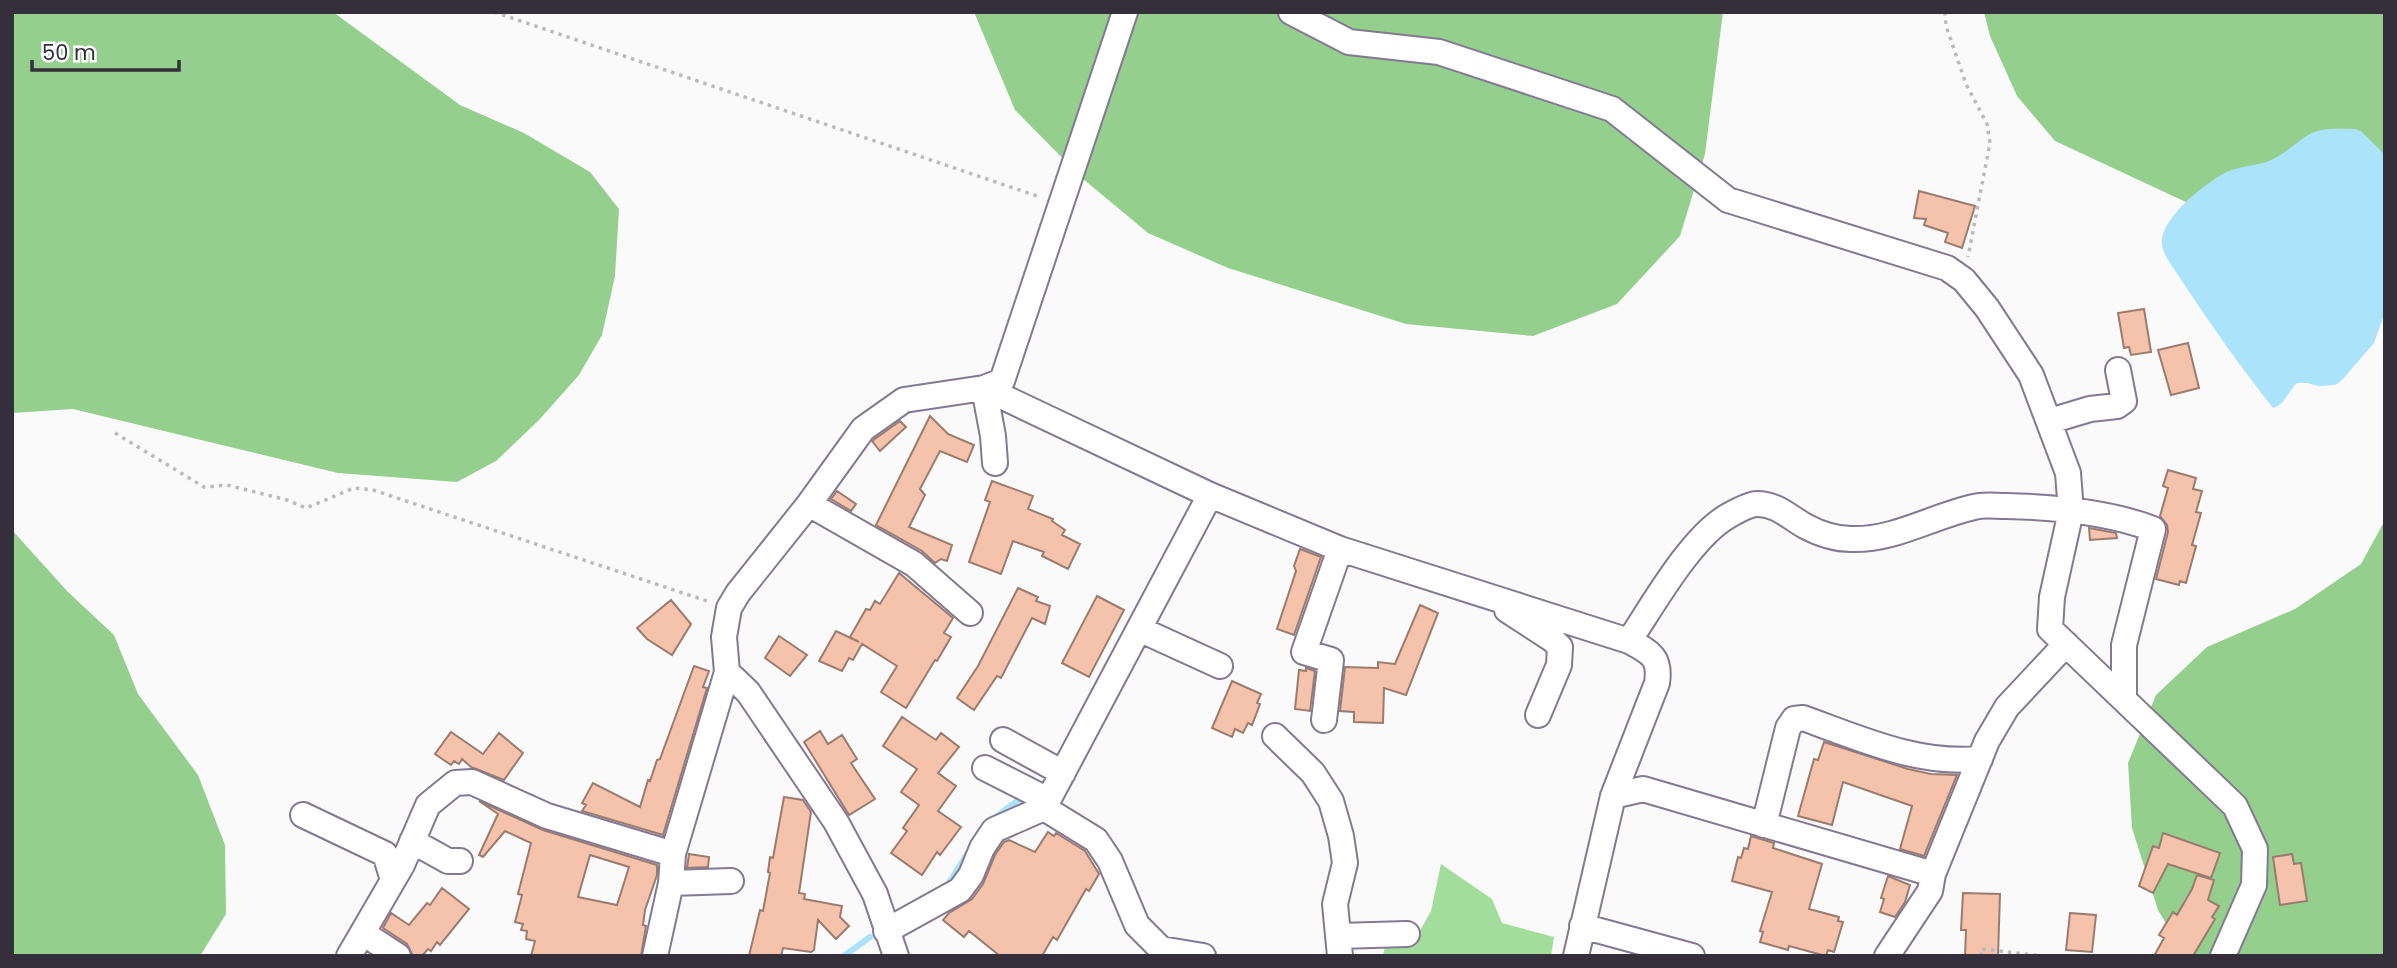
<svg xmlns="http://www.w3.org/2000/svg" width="2397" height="968" font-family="Poppins,sans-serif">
  <rect width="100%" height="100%" fill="#fafafa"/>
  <path fill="#a2dd9c" d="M1441 864 1492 899 1502 923 1554 937 1551 956H1383L1386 941H1414L1431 911Z"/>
  <path fill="#94cf8d" d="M12 12H333L460 105 524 133 590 172 619 209 615 276 602 335 579 375 539 420 496 461 457 482 338 473 73 409 12 413Z
    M974 12H1723L1705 154 1680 236 1617 304 1533 336 1406 324 1228 268 1148 233 1082 178 1015 110Z
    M1984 12H2385V319L2358 290 2203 210 2055 141 2017 96 1990 36Z
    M2385 520V956H2186L2158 910 2132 828 2128 763 2156 695 2207 647 2295 609 2361 564Z
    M12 530 68 592 114 635 138 694 198 775 225 845 226 914 200 956H12Z"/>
  <path fill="#aae3fa" d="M2355 129 2361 131 2385 155V312L2374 343 2341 381 2335 385 2319 386 2307 383H2297C2288 391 2285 405 2273 408 2242 369 2214 329 2186 287 2180 277 2163 256 2162 245 2159 219 2206 182 2227 172 2238 167 2250 166 2263 163 2280 159 2293 144 2308 135 2322 127 2340 129 2355 129Z"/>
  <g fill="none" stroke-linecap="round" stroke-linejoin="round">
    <path stroke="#aae3fa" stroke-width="6" d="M992 820 1021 798
      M947 886 967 854
      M844 956 870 937"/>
  </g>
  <path fill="#f5c2ac" stroke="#9a7c6f" stroke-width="2" fill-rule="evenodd" d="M1919 191 1975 206 1962 248 1945 242 1948 233 1924 225 1926 219 1914 218Z
    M2144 309 2151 352 2131 355 2129 347 2124 348 2118 313Z
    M2188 343 2199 388 2171 395 2158 350Z
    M930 416 948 434 974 445 967 462 940 451 920 489 925 495 909 527 952 545 947 561 941 559 935 563 922 551 876 525Z
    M900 421 906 427 880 451 872 441Z
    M2168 470 2196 478 2193 489 2202 491 2196 512 2201 513 2192 545 2196 546 2186 583 2180 581 2179 585 2156 579 2168 532 2167 525 2160 516 2168 488 2163 486Z
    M992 481 1033 496 1028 509 1053 519 1052 521 1065 530 1062 535 1080 544 1068 569 1042 556 1044 552 1013 541 1001 574 969 562 990 502 985 500Z
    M837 491 856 504 851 511 831 499Z
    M2089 528 2116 533 2117 538 2090 540Z
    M1300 549 1321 557 1294 635 1277 629 1296 571 1294 566Z
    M899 573 953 618 944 633 951 637 937 661 935 660 906 708 881 692 897 666 862 644 853 660 849 658 842 671 819 661 836 631 859 642 850 637 866 609 870 610 875 601 880 604Z
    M1018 588 1038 597 1036 601 1050 606 1045 624 1032 618 1001 678 997 676 974 710 957 698 978 666Z
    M1097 596 1124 610 1089 677 1062 663Z
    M671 600 691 624 672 655 647 639 637 628Z
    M1420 605 1438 613 1406 695 1384 688 1383 723 1354 722V712L1340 711 1345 667 1378 668V662L1395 664Z
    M779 636 807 655 790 676 765 658Z
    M694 666 709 671 703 687 707 688 663 835 582 811 586 805 582 803 593 783 640 807 648 780 650 781 657 760 660 759Z
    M1306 668 1315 671 1310 711 1295 709 1299 670 1306 671Z
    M1232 681 1261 694 1257 703 1260 704 1252 725 1248 723 1243 733 1235 729 1232 737 1212 728Z
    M902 717 936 740 941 733 959 747 938 773 956 786 938 811 961 827 940 855 937 852 922 875 891 853 907 831 903 828 919 805 901 792 917 769 883 746Z
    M820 731 828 744 842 735 857 759 851 763 875 799 849 815 804 742Z
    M451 732 483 754 499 733 523 753 504 780 471 767 462 759 459 764 454 761 451 765 435 754Z
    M1824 742 1908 769 1931 774 1957 775 1924 856 1900 849 1912 806 1843 782 1832 825 1798 816 1814 759 1818 760Z
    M784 797 803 800 811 812 799 893 805 894 804 899 842 906 840 917 849 926 836 939 818 920 814 950 811 952 783 948 781 956H749L760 910 763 911 770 873 768 872 770 857 773 858Z
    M479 801 543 830 657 865V875L645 910 643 925 646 926 641 956H531L535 941 526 939 527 931 521 930 523 924 515 922 522 895 518 894 531 843 505 831 483 857 479 855 498 814ZM590 855 629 867 617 905 578 897Z
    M1048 832 1054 836 1056 833 1085 851 1099 874 1089 891 1086 889 1057 940 1053 937 1042 956H1000L969 931 964 937 943 920 949 913 972 899 983 884 995 855 1004 842 1009 840 1035 852Z
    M2163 833 2220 853 2211 878 2168 864 2153 893 2139 886 2153 846 2159 848Z
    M1751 836 1774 843 1773 848 1822 864 1809 909 1839 917 1838 921 1843 922 1834 952 1828 950 1826 956 1789 946 1788 950 1760 942 1763 932 1760 931 1772 892 1732 881 1738 857 1741 858 1744 848 1748 849Z
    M689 854 709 857 708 867 687 868Z
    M2292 854 2294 864 2301 863 2307 901 2280 905 2273 857Z
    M2197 875 2214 880 2208 900 2219 906 2212 917 2215 919 2193 956H2154L2164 938 2159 935 2173 912 2177 915 2192 889Z
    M1888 876 1910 885 1905 902 1895 917 1880 912 1884 899 1881 898Z
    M442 888 469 909 440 945 437 942 431 951 428 949 422 956H413L407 944 383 928 391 913 409 925 427 903 430 905Z
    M1963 893 2000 894 1998 956H1965L1966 930H1961Z
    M2070 913 2096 915 2092 952 2066 950Z"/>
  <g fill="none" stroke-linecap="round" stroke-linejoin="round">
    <g stroke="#847893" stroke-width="28">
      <path id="minor" d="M1291 12 1349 42 1439 52 1612 109 1728 200 1947 268 1964 280 1987 308 2031 375 2068 473 2071 511 2052 597 2050 629 2235 806 2255 849 2254 885 2223 956
        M984 388 1210 495 1340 549 1629 641C1650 652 1661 657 1657 683L1613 796 1576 956
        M984 388 993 436 995 463
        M2050 421 2090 409 2117 406 2124 401 2118 370
        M809 504 914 564 970 613
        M1507 610 1553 640 1560 647 1559 665 1538 715
        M1139 629 1220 666
        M1629 641C1653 605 1691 537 1728 516 1735 512 1749 504 1757 504 1777 504 1789 517 1805 526 1818 533 1835 539 1851 539 1893 541 1933 516 1974 507 1984 504 1995 506 2006 506 2052 507 2109 512 2153 529L2124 645V699
        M727 672 748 692 836 822 875 894 896 956
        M1324 720 1331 660 1304 652 1340 549
        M1275 736 1313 773 1331 801 1341 836 1345 863 1335 904 1340 956
        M1003 740 1063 773
        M985 768 1048 800
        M1613 796 1643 789 1933 874
        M303 815 385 854 393 880
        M1764 825 1788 728 1794 719 1803 718C1861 739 1918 765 1980 759
        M412 841 448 861H460
        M671 883 731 881
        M1582 926 1692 956
        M886 931 960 890 971 875 982 848 994 830 1044 808
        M363 933 398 956
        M1339 936 1407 934
        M349 956 402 865 428 805 455 783 472 782 547 816 673 854
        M655 956 671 883 673 854 727 672 724 637 729 608 738 593 809 504 863 429 904 400 984 388 1002 381 1125 12
        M1203 956 1161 949 1137 925 1110 861 1096 840 1044 808 1210 495
        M1887 956 1930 891 1933 874 1987 741 2007 707 2066 644"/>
    </g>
    <path stroke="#bbbabd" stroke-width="3.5" stroke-dasharray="3.5 5" stroke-linecap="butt" d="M494 12 1040 197
      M1945 12 1946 26 1966 84 1987 124 1990 143 1968 257
      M115 433 204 487 227 485 287 500 306 508 354 488 373 490 710 602
      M1981 956V949L2043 956"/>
    <use href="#minor" stroke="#fff" stroke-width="24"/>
  </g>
  <rect width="2397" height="968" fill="none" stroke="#342f3b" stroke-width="28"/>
  <path d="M32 60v10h147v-10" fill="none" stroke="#342f3b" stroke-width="3.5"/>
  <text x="42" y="60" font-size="21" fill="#342f3b" stroke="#ffffff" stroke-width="5" paint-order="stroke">50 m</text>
</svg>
